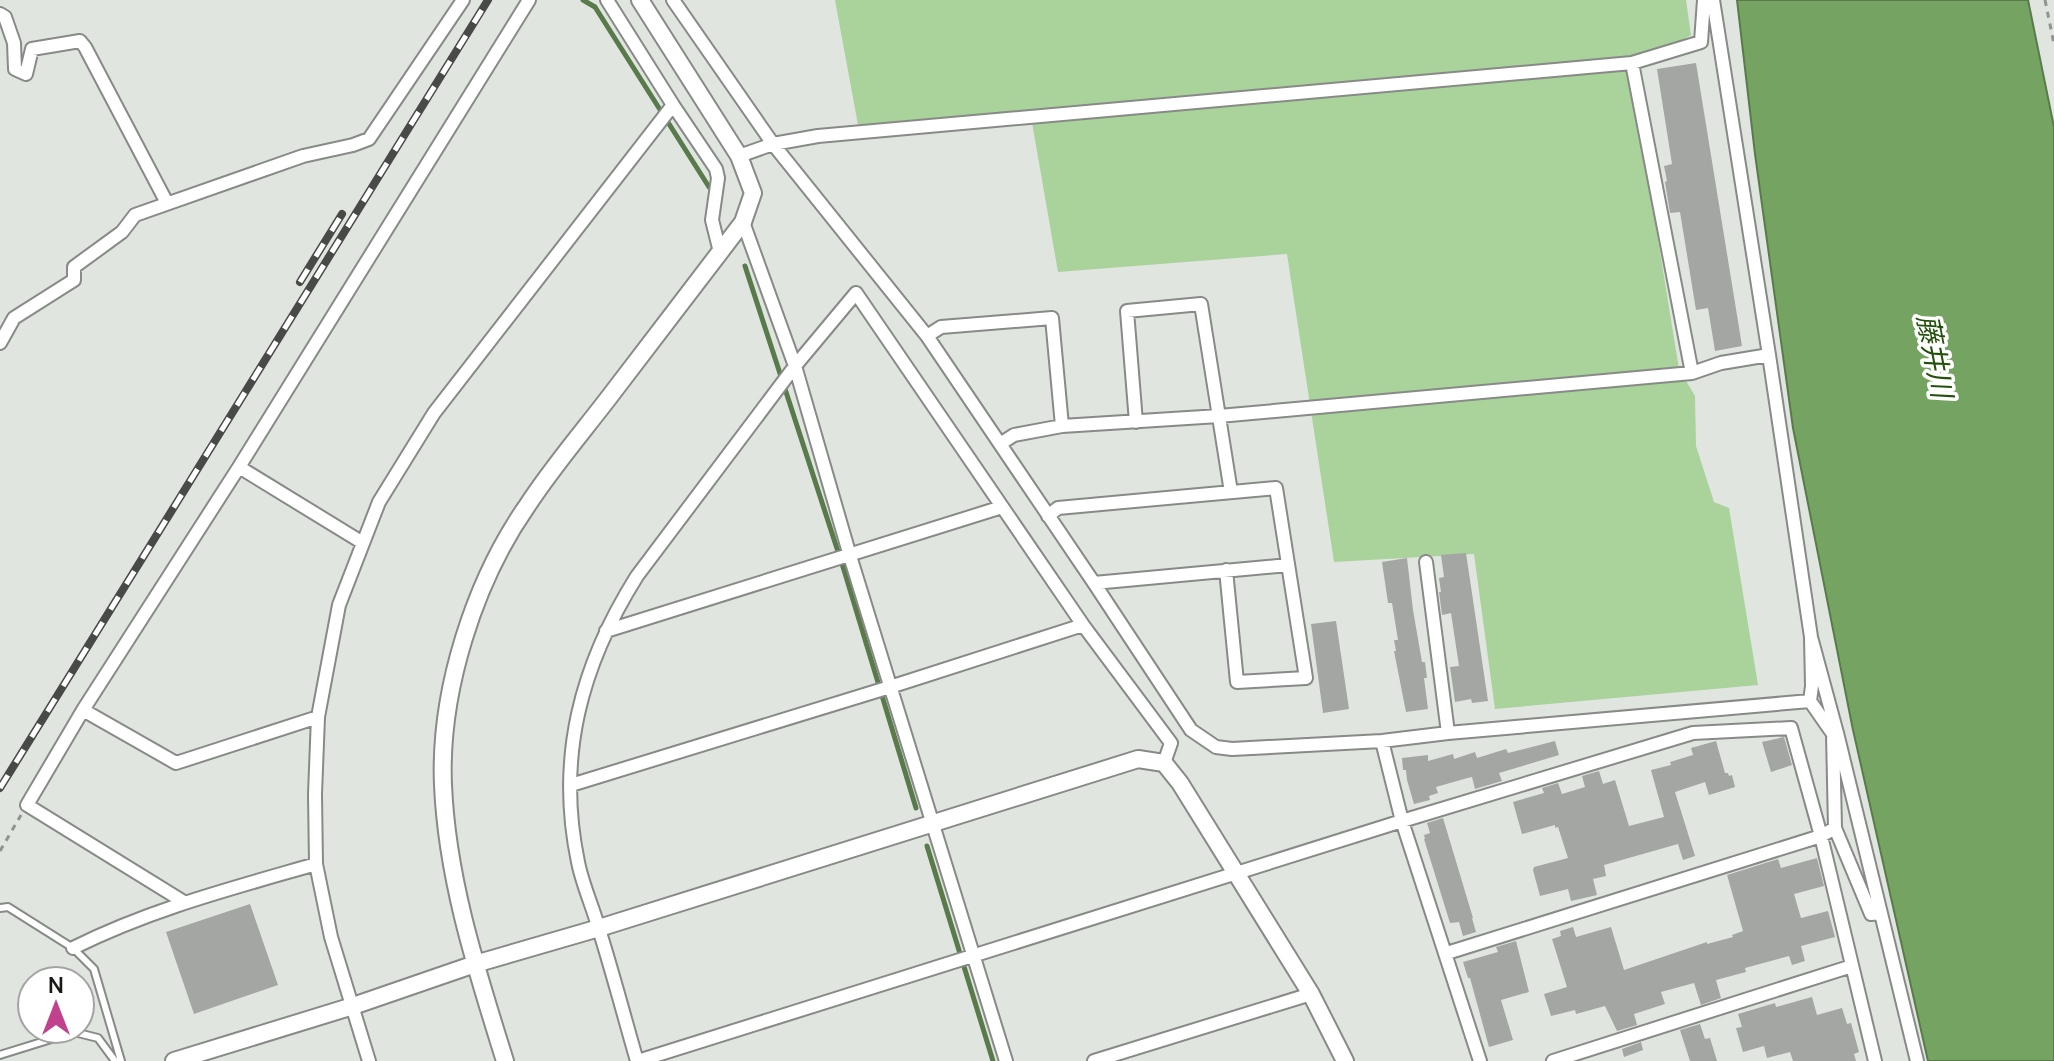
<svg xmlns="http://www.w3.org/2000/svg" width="2054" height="1061" font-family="Manrope,'Noto Sans JP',sans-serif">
  <rect width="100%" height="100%" fill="#e1e5e0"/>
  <path fill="#aad29b" d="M835 0H1686L1691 35 1663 51 1629 60 1679 369 1695 396 1696 446 1714 502 1729 508 1758 685 1495 709 1474 554 1334 562 1287 254 1058 272 1030 111 858 125Z"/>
  <path fill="#75a462" stroke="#597b4c" stroke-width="2" d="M1737 0H2028L2054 127V1061H1928L1853 730 1793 428 1755 154Z"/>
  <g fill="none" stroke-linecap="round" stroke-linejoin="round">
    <path stroke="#597b4c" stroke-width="5" d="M583 0 595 7 709 187
      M745 266 844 570 916 808
      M927 846 993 1061"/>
  </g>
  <path fill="#a3a6a2" d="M1696 63 1742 346 1715 351 1708 308 1696 310 1680 212 1670 213 1665 182 1667 181 1664 166 1672 164 1657 69Z
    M1466 553 1488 701 1472 703 1471 699 1455 702 1450 667 1459 666 1454 633 1451 613 1442 615 1439 592H1441L1439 578 1444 577 1441 555Z
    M1407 558 1413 610 1422 662H1425L1427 678H1424L1428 709 1406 712 1394 651H1396L1394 640H1398L1392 603H1388L1382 562Z
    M1336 621 1349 709 1323 713 1311 624Z
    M1784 737 1792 765 1771 772 1762 742Z
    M1555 741 1559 755 1499 773 1502 781 1475 789 1472 777 1464 779 1436 787 1438 793 1429 796 1430 800 1414 804 1407 780 1406 770H1403L1402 758 1428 755V761L1453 754 1454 759 1475 752 1477 758 1506 749 1508 753Z
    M1716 741 1725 773H1728L1729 776 1732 775 1735 787 1709 795 1705 782 1675 792 1695 856 1683 860 1678 844 1604 865 1606 876 1593 879 1597 895 1571 901 1568 889 1540 896 1533 870 1534 867 1568 858 1558 827 1555 828V825L1522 834 1513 802 1544 793 1542 788 1558 783 1562 794 1585 787 1582 776 1599 771 1603 784 1615 780 1629 826 1664 817 1651 770 1671 765 1670 762 1693 755 1691 748Z
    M1443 818 1473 918H1472L1476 932 1463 936 1459 922 1450 923 1424 839H1425L1424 835 1430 833 1427 823Z
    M1817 858 1824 886 1794 894 1801 918 1828 911 1835 937 1801 946 1805 961 1792 965 1789 956 1745 968 1746 972 1716 980 1721 998 1701 1005 1694 983 1661 992 1665 1004 1634 1014 1637 1025 1617 1031 1605 1006 1576 1014 1575 1010 1551 1016 1544 994 1567 987 1552 939 1561 936 1560 931 1573 927 1576 937 1611 927 1624 970 1707 942V944L1733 937 1732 935 1743 931 1727 875 1778 859 1781 868Z
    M250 904 278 985 194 1014 166 932Z
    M1516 941 1529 992 1501 1000 1513 1040 1489 1047 1470 978H1468L1463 962 1498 952 1496 947Z
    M1812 997 1817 1015 1842 1008 1847 1024 1851 1023 1859 1052 1854 1054 1856 1061H1793L1790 1052 1767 1058 1764 1046 1743 1052 1736 1028 1742 1027 1738 1014 1775 1003 1776 1007Z
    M1700 1024 1705 1039 1710 1038 1717 1061H1690L1680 1030Z
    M1641 1042 1643 1050 1624 1057 1622 1049Z"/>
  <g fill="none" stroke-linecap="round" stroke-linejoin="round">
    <g stroke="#878a86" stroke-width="10">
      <path id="service" d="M0 908 8 907 73 948 94 969 121 1061
        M0 1055 74 1032 98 1038 115 1061"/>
    </g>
    <g stroke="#878a86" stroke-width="16">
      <path id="minor" d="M607 0 673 105 716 169 718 178 712 220 720 252
        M673 0 773 144 927 336 1094 583 1191 730 1216 747 1232 749 1382 741 1448 733 1810 701 1812 686 1811 637
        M1713 0 1769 355 1811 637 1837 733 1917 1061
        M0 14 5 17 14 43 15 69 26 74 32 49 80 41 85 47 167 203
        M1632 63 1692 373
        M739 156 773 144 818 136 1632 63 1701 42 1704 0
        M743 222 795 366 850 556 1006 1061
        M927 336 941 327 1052 318 1062 426
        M0 343 14 318 74 280V267L122 232 135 215 303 156 353 145 369 139 463 0
        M1136 422 1127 311 1201 304 1231 492
        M1000 444 1014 435 1062 426 1219 416 1692 373 1721 363 1769 355
        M239 467 363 543
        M1048 516 1058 508 1276 488 1306 678 1237 682 1226 570
        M1426 562 1448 733
        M1094 583 1288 565
        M606 631 1002 507
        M83 710 176 763 318 717
        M1382 741 1402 821 1480 1061
        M571 785 890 687 1083 625
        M1835 828 1871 914 1880 913
        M184 902 27 805 83 710 239 467 529 0
        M73 948C151 909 233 888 316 864
        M1447 953 1821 836 1835 828 1833 734 1810 701
        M369 1061 331 937 316 864 315 794 318 717 339 605 379 502 434 413 673 105
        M637 1061C624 1016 612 970 598 926 592 905 582 883 578 862 556 757 581 665 637 576L795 366 856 293 1083 625 1171 743 1164 763
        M638 1061 1402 821 1693 733 1791 728 1821 836 1875 1061
        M1094 1061 1311 994
        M1553 1061 1852 966"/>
    </g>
    <g stroke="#878a86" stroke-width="20">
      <path id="tertiary" d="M174 1061 353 1006 475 964 599 928 1138 759 1164 763 1180 783 1311 994 1345 1061
        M505 1061C477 971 447 880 443 785 439 692 474 582 527 506 551 469 580 435 607 400 652 341 698 281 743 222L753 193 739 156 640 0"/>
    </g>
    <path stroke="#919390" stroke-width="3" stroke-dasharray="6 6" stroke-linecap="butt" d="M2045 0 2054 44
      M0 851 21 815"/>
    <use href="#service" stroke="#fff" stroke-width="6"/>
    <use href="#minor" stroke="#fff" stroke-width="12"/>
    <use href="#tertiary" stroke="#fff" stroke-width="16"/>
    <g stroke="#484a47" stroke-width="8">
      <path id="rail" d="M300 282 342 214
        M0 788 488 0"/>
    </g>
    <use href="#rail" stroke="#fff" stroke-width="5" stroke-dasharray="15" stroke-linecap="butt"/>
  </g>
  <g text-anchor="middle" stroke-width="7" stroke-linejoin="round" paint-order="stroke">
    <g font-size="28" font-style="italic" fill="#23500b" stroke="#fff">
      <text transform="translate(1935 356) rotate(79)" y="10">藤井川</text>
    </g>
  </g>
  <g transform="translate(56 1005)"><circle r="38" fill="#ffffff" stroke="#a3a3a3" stroke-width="2"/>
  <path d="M0-6L14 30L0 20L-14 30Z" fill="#c1418d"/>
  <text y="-12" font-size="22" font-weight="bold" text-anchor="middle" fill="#191a18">N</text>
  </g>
</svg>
